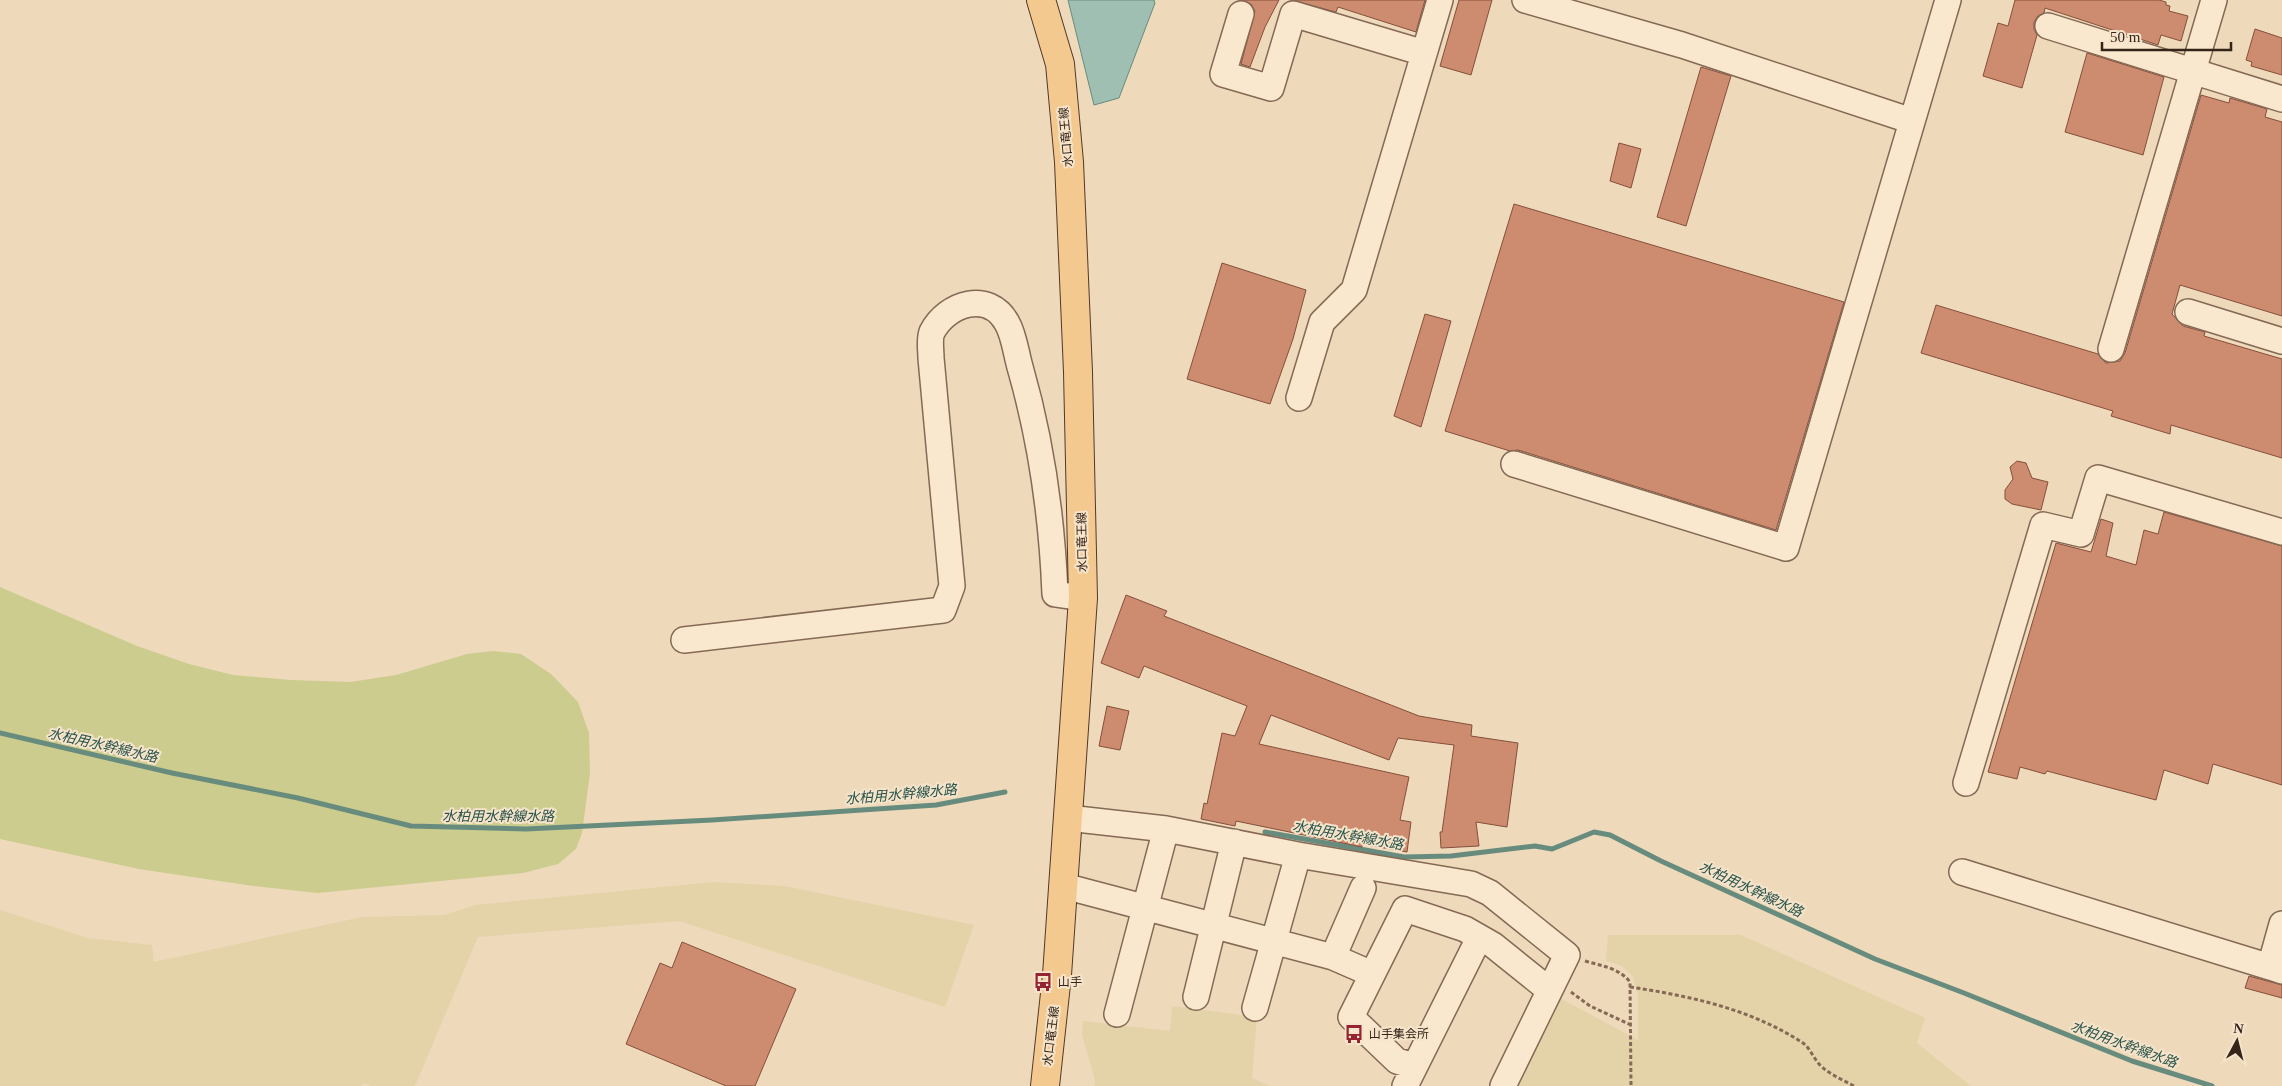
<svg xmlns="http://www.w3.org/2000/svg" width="2282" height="1086" font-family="'Times New Roman','Noto Sans JP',serif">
  <rect width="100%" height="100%" fill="#eed9bb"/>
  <path fill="#e4d3a8" d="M714 882 785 886 974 925 945 1007 679 921 478 937 415 1086H371L365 1083 361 1086H0V910L88 938 152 945 154 962 362 917 445 915 475 905Z
    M1608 935H1741L1925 1018 1917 1043 1971 1086H1513L1556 996 1638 1040V996L1633 977 1622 966 1606 961Z
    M1172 1006 1257 1017 1252 1078 1269 1086H1095L1094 1076 1082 1035 1083 1021 1170 1031Z"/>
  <path fill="#cccc8f" d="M0 587 137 646 189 664 233 675 291 680 350 682 396 675 467 654 493 651 521 654 551 674 578 702 589 733 590 773 582 833 576 849 558 864 523 873 317 893 253 886 139 869 0 839Z"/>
  <path fill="#9fbfb2" stroke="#678c7e" d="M1068 0H1154L1155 3 1119 98 1094 105Z"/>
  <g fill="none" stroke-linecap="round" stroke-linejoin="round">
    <path stroke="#678c7e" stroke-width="5" d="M0 733 172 773 298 798 411 826 526 829 712 820 936 805 1005 792
      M1265 832 1404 857 1451 856 1535 846 1552 849 1594 832 1610 835 1661 861 1875 959 1964 993 2132 1061 2212 1086"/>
  </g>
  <path fill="#cd8c6f" stroke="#854f3a" d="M1239 0H1279L1265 27 1250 67 1241 64 1255 11 1251 4Z
    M1291 0H1425L1416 32 1338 7 1336 12Z
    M1459 0H1492L1471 75 1440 66Z
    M2015 0H2159L2166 2V5L2170 6 2169 11 2188 16 2181 41 2161 35 2158 45 2045 8 2044 13 2038 16 2034 22V29L2037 35 2022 88 1983 76 1998 23 2008 26Z
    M2255 29 2282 38V75L2251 66 2252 62 2246 60Z
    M2087 53 2164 77 2143 155 2065 132Z
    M1701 67 1731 76 1686 226 1657 217Z
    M2201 95 2229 103 2230 98 2267 109 2265 117 2282 122V316L2180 285 2172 314 2183 326 2205 332 2204 336 2282 359V458L2171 425 2170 434 2111 416 2113 411 1921 353 1936 305 2098 354 2106 363 2120 361 2125 353Z
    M1619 143 1641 149 1631 188 1610 181Z
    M1514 204 1844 302 1776 530 1518 450 1510 451 1445 431Z
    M1222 263 1306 290 1293 339 1270 404 1187 379Z
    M1425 314 1451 321 1421 427 1394 416Z
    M2017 461 2026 463 2032 478 2048 482 2041 510 2012 504 2005 499V490L2013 479 2010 467Z
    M2164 512 2282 546V785L2213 764 2208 784 2164 770 2156 800 2047 771 2045 774 2020 767 2017 779 1988 772 2056 543 2091 552 2101 519 2113 523 2106 556 2136 565 2144 530 2158 534Z
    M1126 595 1167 611 1164 616 1419 716 1472 725 1471 736 1518 743 1507 827 1476 822 1479 846 1441 848 1440 832H1442L1454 745 1398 738 1389 760 1271 715 1259 744 1409 777 1400 820 1411 822 1407 852 1362 844V847L1236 821 1235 826 1201 819 1204 803 1207 804 1222 733 1235 736 1247 706 1144 666 1139 678 1101 663Z
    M1107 706 1129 711 1120 750 1099 746Z
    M682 942 796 989 755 1086H726L626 1044 660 963 672 968Z
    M2249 976 2282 985V998L2245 988Z"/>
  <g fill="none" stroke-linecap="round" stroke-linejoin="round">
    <g stroke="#856955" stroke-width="28">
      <path id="minor" d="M1525 0 1682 45 1912 121
        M1241 14 1223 74 1271 88 1293 14 1424 53
        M2048 26 2282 99
        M2188 312 2282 341
        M2111 349 2214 0
        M1299 398 1322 322 1354 290 1440 0
        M1514 464 1786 548 1948 0
        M684 640 943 610 952 586 931 358C931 350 929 339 932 332 947 303 989 290 1007 323 1014 335 1016 353 1020 367 1041 440 1052 518 1055 594L1083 598
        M1966 783 2043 525 2081 534 2098 478 2282 532
        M1068 818 1166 829 1298 855 1471 884 1490 893 1567 955 1503 1086
        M1962 872 2270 967
        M1064 886 1333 957 1372 974
        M2282 924 2270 967 2282 971
        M1333 957 1363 888
        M1196 997 1234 842
        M1255 1008 1298 855
        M1117 1014 1166 829
        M1414 1066 1397 1061 1351 1017 1405 909 1465 929 1493 945 1549 990
        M1405 1086 1479 938"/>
    </g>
    <g stroke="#52382a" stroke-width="30">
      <path id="major" d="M1041 0 1060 64 1069 162 1078 372 1083 598 1057 975 1045 1086"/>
    </g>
    <path stroke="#856955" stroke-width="3" stroke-dasharray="4 2.5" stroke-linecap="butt" d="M1585 961C1602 966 1619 968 1630 982L1631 1086
      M1630 987C1690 996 1751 1009 1803 1043 1811 1049 1814 1060 1822 1067 1831 1075 1843 1080 1854 1086
      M1571 992 1590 1006 1631 1025"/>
    <use href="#minor" stroke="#f9e7ce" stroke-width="25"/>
    <use href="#major" stroke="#f4c990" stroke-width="28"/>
  </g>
  <defs>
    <g id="bus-bare" transform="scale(1.5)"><path d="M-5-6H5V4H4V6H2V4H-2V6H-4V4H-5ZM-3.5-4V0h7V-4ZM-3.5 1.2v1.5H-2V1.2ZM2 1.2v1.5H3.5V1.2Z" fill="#952432" stroke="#f6e4ca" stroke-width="2.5" paint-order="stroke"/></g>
  </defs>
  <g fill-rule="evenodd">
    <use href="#bus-bare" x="1043" y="982"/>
    <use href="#bus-bare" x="1354" y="1034"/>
  </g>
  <g text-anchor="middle" stroke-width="4" stroke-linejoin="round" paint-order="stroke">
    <g font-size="12" fill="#34241a" stroke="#f6e4ca">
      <text transform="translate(1066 137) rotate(-95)" y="4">水口竜王線</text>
      <text transform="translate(1082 542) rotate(-91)" y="4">水口竜王線</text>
      <text transform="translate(1051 1036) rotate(-83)" y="4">水口竜王線</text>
    </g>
    <g font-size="12" fill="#34241a" stroke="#f6e4ca" text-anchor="start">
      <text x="1058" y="986">山手</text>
      <text x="1369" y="1038">山手集会所</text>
    </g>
    <g font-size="14" font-style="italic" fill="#29544c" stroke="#f6e4ca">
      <text transform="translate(103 745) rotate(13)" y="5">水柏用水幹線水路</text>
      <text transform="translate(901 794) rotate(-5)" y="5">水柏用水幹線水路</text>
      <text x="498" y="821">水柏用水幹線水路</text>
      <text transform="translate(1348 835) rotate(10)" y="5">水柏用水幹線水路</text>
      <text transform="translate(1751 889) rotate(25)" y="5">水柏用水幹線水路</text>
      <text transform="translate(2124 1044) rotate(20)" y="5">水柏用水幹線水路</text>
    </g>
  </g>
  <g transform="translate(2237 1041) rotate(7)" stroke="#f6e4ca" stroke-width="4" paint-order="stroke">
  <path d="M0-4L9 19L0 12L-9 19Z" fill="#34241a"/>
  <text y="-8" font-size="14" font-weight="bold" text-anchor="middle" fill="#34241a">N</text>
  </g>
  <path d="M2102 42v8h129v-8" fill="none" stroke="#34241a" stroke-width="2.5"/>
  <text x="2110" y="42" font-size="15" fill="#34241a" stroke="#f6e4ca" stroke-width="4" paint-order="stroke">50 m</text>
</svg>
